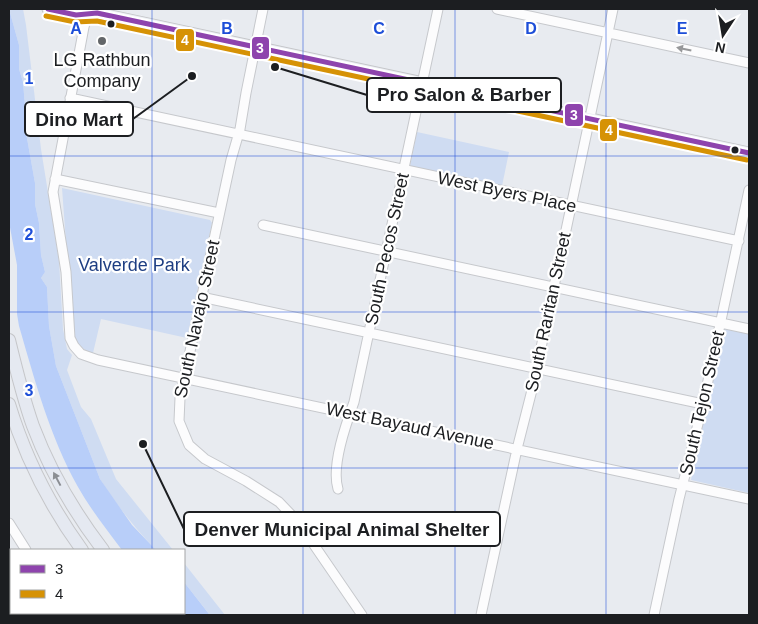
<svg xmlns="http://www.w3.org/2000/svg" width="758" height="624" font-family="Arial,sans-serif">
  <rect width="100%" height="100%" fill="#e8ebf0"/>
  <path fill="#cfdcf2" d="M9 9H23L26 25 41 149 59 261 63 329 67 349 72 355 67 370 81 407 91 419 116 479 173 550H156C135 528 116 505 100 479L56 366 49 326 47 287 41 278 45 272 41 255 39 223 35 204V183L25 127V106L23 82 19 69V45Z
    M417 132 509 152 502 186 410 166Z
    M62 188 210 220 212 223 187 338 101 319 93 353C78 349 74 339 72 324Z
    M724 328 749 334V493L691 480Z
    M184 563 225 615H210L184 582Z"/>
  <path fill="#b8cef9" d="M9 9 19 45V69L23 82 25 106V127L35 183V204L39 223 41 255 45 272 41 278 47 287 49 326 56 366 100 479 132 525 156 550H122C107 530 91 510 78 487 50 437 35 381 19 326L17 314V265L9 222Z
    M184 582 209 614 210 615H175L172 613H184Z"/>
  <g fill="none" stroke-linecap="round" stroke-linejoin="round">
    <g stroke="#c6c8cc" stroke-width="11">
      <path id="minor" d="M263 9 246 93 240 129 231 160 180 398 179 421 189 445 205 459 246 481 279 502 299 523 362 615
        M497 9 749 63
        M89 10 84 27 53 192 66 272 70 338 74 346 81 354 98 360 749 499
        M70 98 739 241
        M55 179 219 213
        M263 225 749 329
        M201 297 703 404
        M338 489C331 466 346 424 354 402L438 9
        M9 523 26 550
        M66 613 67 615
        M481 615 517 449 532 390 613 9
        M654 615 679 499 703 404 749 190"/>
    </g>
    <g stroke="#c5c6c9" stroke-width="13">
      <path id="major" d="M48 9 76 15 97 13 749 153"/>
    </g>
    <g stroke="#c5c6c9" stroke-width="14">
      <path id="highway" d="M9 340C16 369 23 398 33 426 50 471 74 512 103 550
        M9 404C25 457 50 506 82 550
        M129 613 131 615
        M150 613 152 615"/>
    </g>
    <use href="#minor" stroke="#fcfcfd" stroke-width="9"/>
    <use href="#major" stroke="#eef1f6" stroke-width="11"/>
    <use href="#highway" stroke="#e5e9f1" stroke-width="12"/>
    <g stroke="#fff" stroke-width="9">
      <path id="bus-1" d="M48 9 76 15 97 13 749 153"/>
    </g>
    <g stroke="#fff" stroke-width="9">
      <path id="bus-2" d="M46 16 75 22 97 21 747 160"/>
    </g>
    <use href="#bus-1" stroke="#8e44ad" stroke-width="5"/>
    <use href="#bus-2" stroke="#d69205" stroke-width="5"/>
  </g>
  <defs><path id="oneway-solid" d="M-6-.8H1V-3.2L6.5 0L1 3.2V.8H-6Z" transform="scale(1.25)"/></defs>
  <use fill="#97989a" href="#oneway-solid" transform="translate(684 49) rotate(-168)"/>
  <use fill="#8b8e93" href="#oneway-solid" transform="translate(57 479) rotate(-118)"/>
  <path fill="none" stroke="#1d4ed8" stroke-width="1" stroke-opacity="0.55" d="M152 9V550M303 9V615M455 9V615M606 9V615M9 156H749M9 312H749M9 468H749M152 613V615"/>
  <g fill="#1c1e21" stroke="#fff" stroke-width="2">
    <circle cx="111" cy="24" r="4.5"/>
    <circle cx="735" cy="150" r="4.5"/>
  </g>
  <circle fill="#636669" stroke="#fff" stroke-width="2" cx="102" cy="41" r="5"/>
  <g text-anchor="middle" stroke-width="4.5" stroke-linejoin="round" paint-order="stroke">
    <g font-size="18" fill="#1c1e21" stroke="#fff">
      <text x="102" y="66">LG Rathbun<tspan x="102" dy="21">Company</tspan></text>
    </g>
    <g font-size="18" fill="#1c1e21" stroke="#fff">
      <text transform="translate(507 192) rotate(12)" y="6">West Byers Place</text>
      <text transform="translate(387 249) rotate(-78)" y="6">South Pecos Street</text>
      <text transform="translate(548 312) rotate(-78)" y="6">South Raritan Street</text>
      <text transform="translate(197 319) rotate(-78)" y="6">South Navajo Street</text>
      <text transform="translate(702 403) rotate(-77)" y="6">South Tejon Street</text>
      <text transform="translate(410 426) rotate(12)" y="6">West Bayaud Avenue</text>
    </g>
    <g font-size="18" fill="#1e3e82" stroke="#fff">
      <text x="134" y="271">Valverde Park</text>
    </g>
  </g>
  <g font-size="16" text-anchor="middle" font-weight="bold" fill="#1d4ed8" stroke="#fff" stroke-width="4.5" stroke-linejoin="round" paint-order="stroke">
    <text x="76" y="34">A</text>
    <text x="227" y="34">B</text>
    <text x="379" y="34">C</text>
    <text x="531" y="34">D</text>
    <text x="682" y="34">E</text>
    <text x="29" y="84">1</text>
    <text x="29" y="240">2</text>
    <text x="29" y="396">3</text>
  </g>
  <path fill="none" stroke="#1c1e21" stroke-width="2" d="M275 67L367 95M192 76L133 119M143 444L184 529"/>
  <g fill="#1c1e21" stroke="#fff" stroke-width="2">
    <circle cx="275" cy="67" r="5"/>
    <circle cx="192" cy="76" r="5"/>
    <circle cx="143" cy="444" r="5"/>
  </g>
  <g fill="#fff" stroke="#1c1e21" stroke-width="2">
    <rect x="367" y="78" width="194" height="34" rx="5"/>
    <rect x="25" y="102" width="108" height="34" rx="5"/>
    <rect x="184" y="512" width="316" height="34" rx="5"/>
  </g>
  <g font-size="19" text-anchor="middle" font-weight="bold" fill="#1c1e21">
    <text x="464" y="101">Pro Salon &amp; Barber</text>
    <text x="79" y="126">Dino Mart</text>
    <text x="342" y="536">Denver Municipal Animal Shelter</text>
  </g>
  <g stroke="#fff" stroke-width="2">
    <rect x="175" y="28" width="20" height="24" rx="5" fill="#d69205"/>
    <rect x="251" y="36" width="19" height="24" rx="5" fill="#8e44ad"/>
    <rect x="564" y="103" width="20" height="24" rx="5" fill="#8e44ad"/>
    <rect x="599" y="118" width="19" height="24" rx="5" fill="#d69205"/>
  </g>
  <g font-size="14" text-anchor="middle" font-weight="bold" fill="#fff">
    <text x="185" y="45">4</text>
    <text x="260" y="53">3</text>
    <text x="574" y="120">3</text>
    <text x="609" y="135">4</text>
  </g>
  <rect width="758" height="624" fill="none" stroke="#1c1e21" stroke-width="20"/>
  <rect x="10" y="549" width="175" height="65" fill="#ffffff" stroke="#a4a5a6"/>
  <rect x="20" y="565" width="25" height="8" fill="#8e44ad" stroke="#a4a5a6"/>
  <text x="55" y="574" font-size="15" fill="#1c1e21">3</text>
  <rect x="20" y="590" width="25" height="8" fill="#d69205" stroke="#a4a5a6"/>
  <text x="55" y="599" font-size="15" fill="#1c1e21">4</text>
  <g transform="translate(723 35) rotate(192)" stroke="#ffffff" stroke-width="4" paint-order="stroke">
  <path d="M0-4L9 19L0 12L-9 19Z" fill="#1c1e21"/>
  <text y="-8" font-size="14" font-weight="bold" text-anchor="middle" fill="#1c1e21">N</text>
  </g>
</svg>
